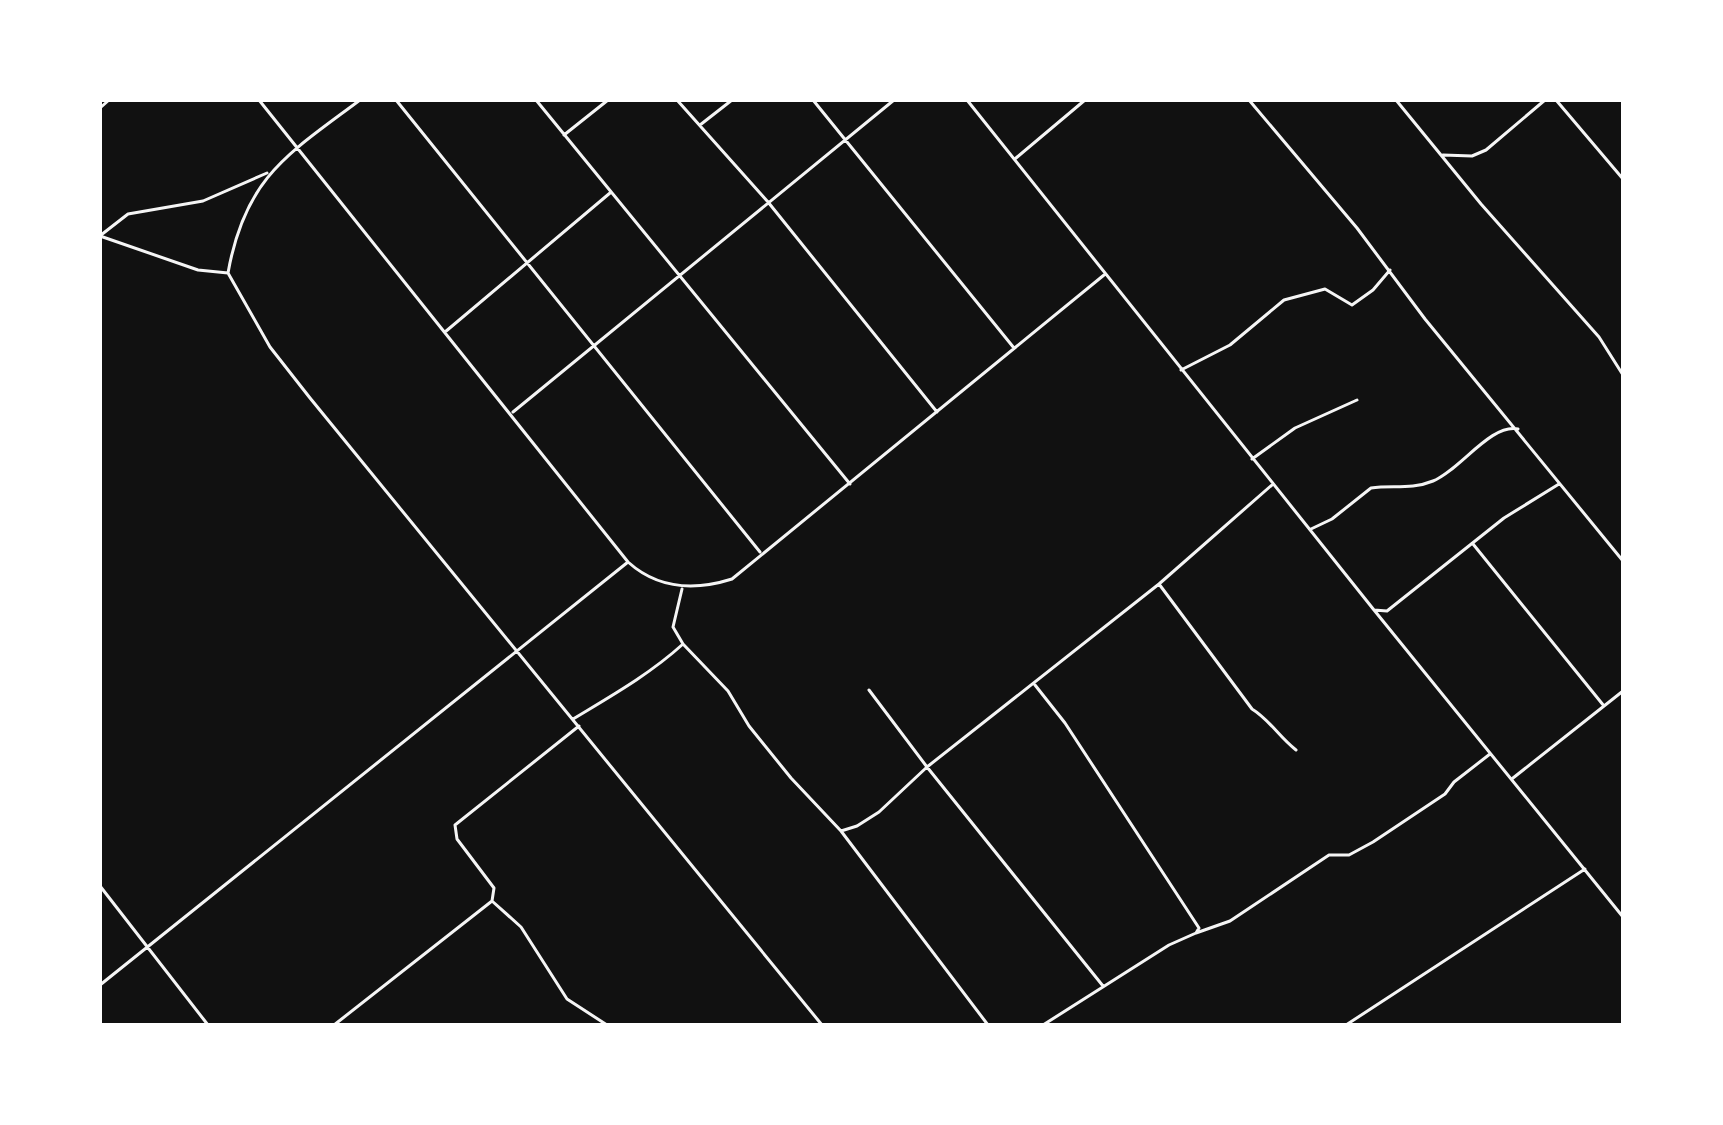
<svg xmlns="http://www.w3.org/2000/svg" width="1723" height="1125" font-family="Figtree,sans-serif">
  <rect width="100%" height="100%" fill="#111"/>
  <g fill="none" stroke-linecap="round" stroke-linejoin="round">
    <path stroke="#f5f5f5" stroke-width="3" d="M259 100 628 562C658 589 694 591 732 579L1104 275
      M396 100 760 552
      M536 100 850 484
      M677 100 768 202 937 412
      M813 100 1014 348
      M967 100 1374 610 1387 611 1504 518 1559 484
      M1249 100 1357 228 1425 319 1623 561
      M1396 100 1481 204 1599 337 1623 375
      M1556 100 1623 179
      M100 108 109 100
      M700 125 732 100
      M564 135 608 100
      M1443 155 1472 156 1486 150 1545 100
      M1016 158 1085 100
      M101 235 128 214 203 201 267 173
      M100 236 198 270 228 273 270 347 310 398 822 1025
      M228 273C245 177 288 154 360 100
      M445 332 610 193
      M1181 370 1230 345 1284 300 1325 289 1352 305 1373 290 1390 270
      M513 412 894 100
      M1252 459 1295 428 1357 400
      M1311 529 1332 519 1371 488C1393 485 1411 490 1433 481 1460 470 1491 423 1518 429
      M1473 544 1604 706
      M1159 584 1252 709C1270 720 1279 737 1296 750
      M682 589 673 627 683 644 728 691 749 726 791 778 841 831 988 1025
      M1374 610 1623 917
      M1035 685 1065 723 1199 928 1196 933 1169 945 1043 1025
      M869 690 927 767 1103 986
      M573 719C611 696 650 674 683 644
      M1513 778 1623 691
      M841 831 857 826 879 812 927 767 1159 584 1273 484
      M100 886 208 1025
      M492 901 521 927 567 999 607 1025
      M1196 933 1230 921 1329 855H1349L1373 842 1445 794 1454 782 1490 754
      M100 985 628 562
      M334 1025 492 901 494 888 457 839 455 825 579 726
      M1346 1025 1585 869"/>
  </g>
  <rect width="1723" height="1125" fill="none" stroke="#ffffff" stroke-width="204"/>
</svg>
